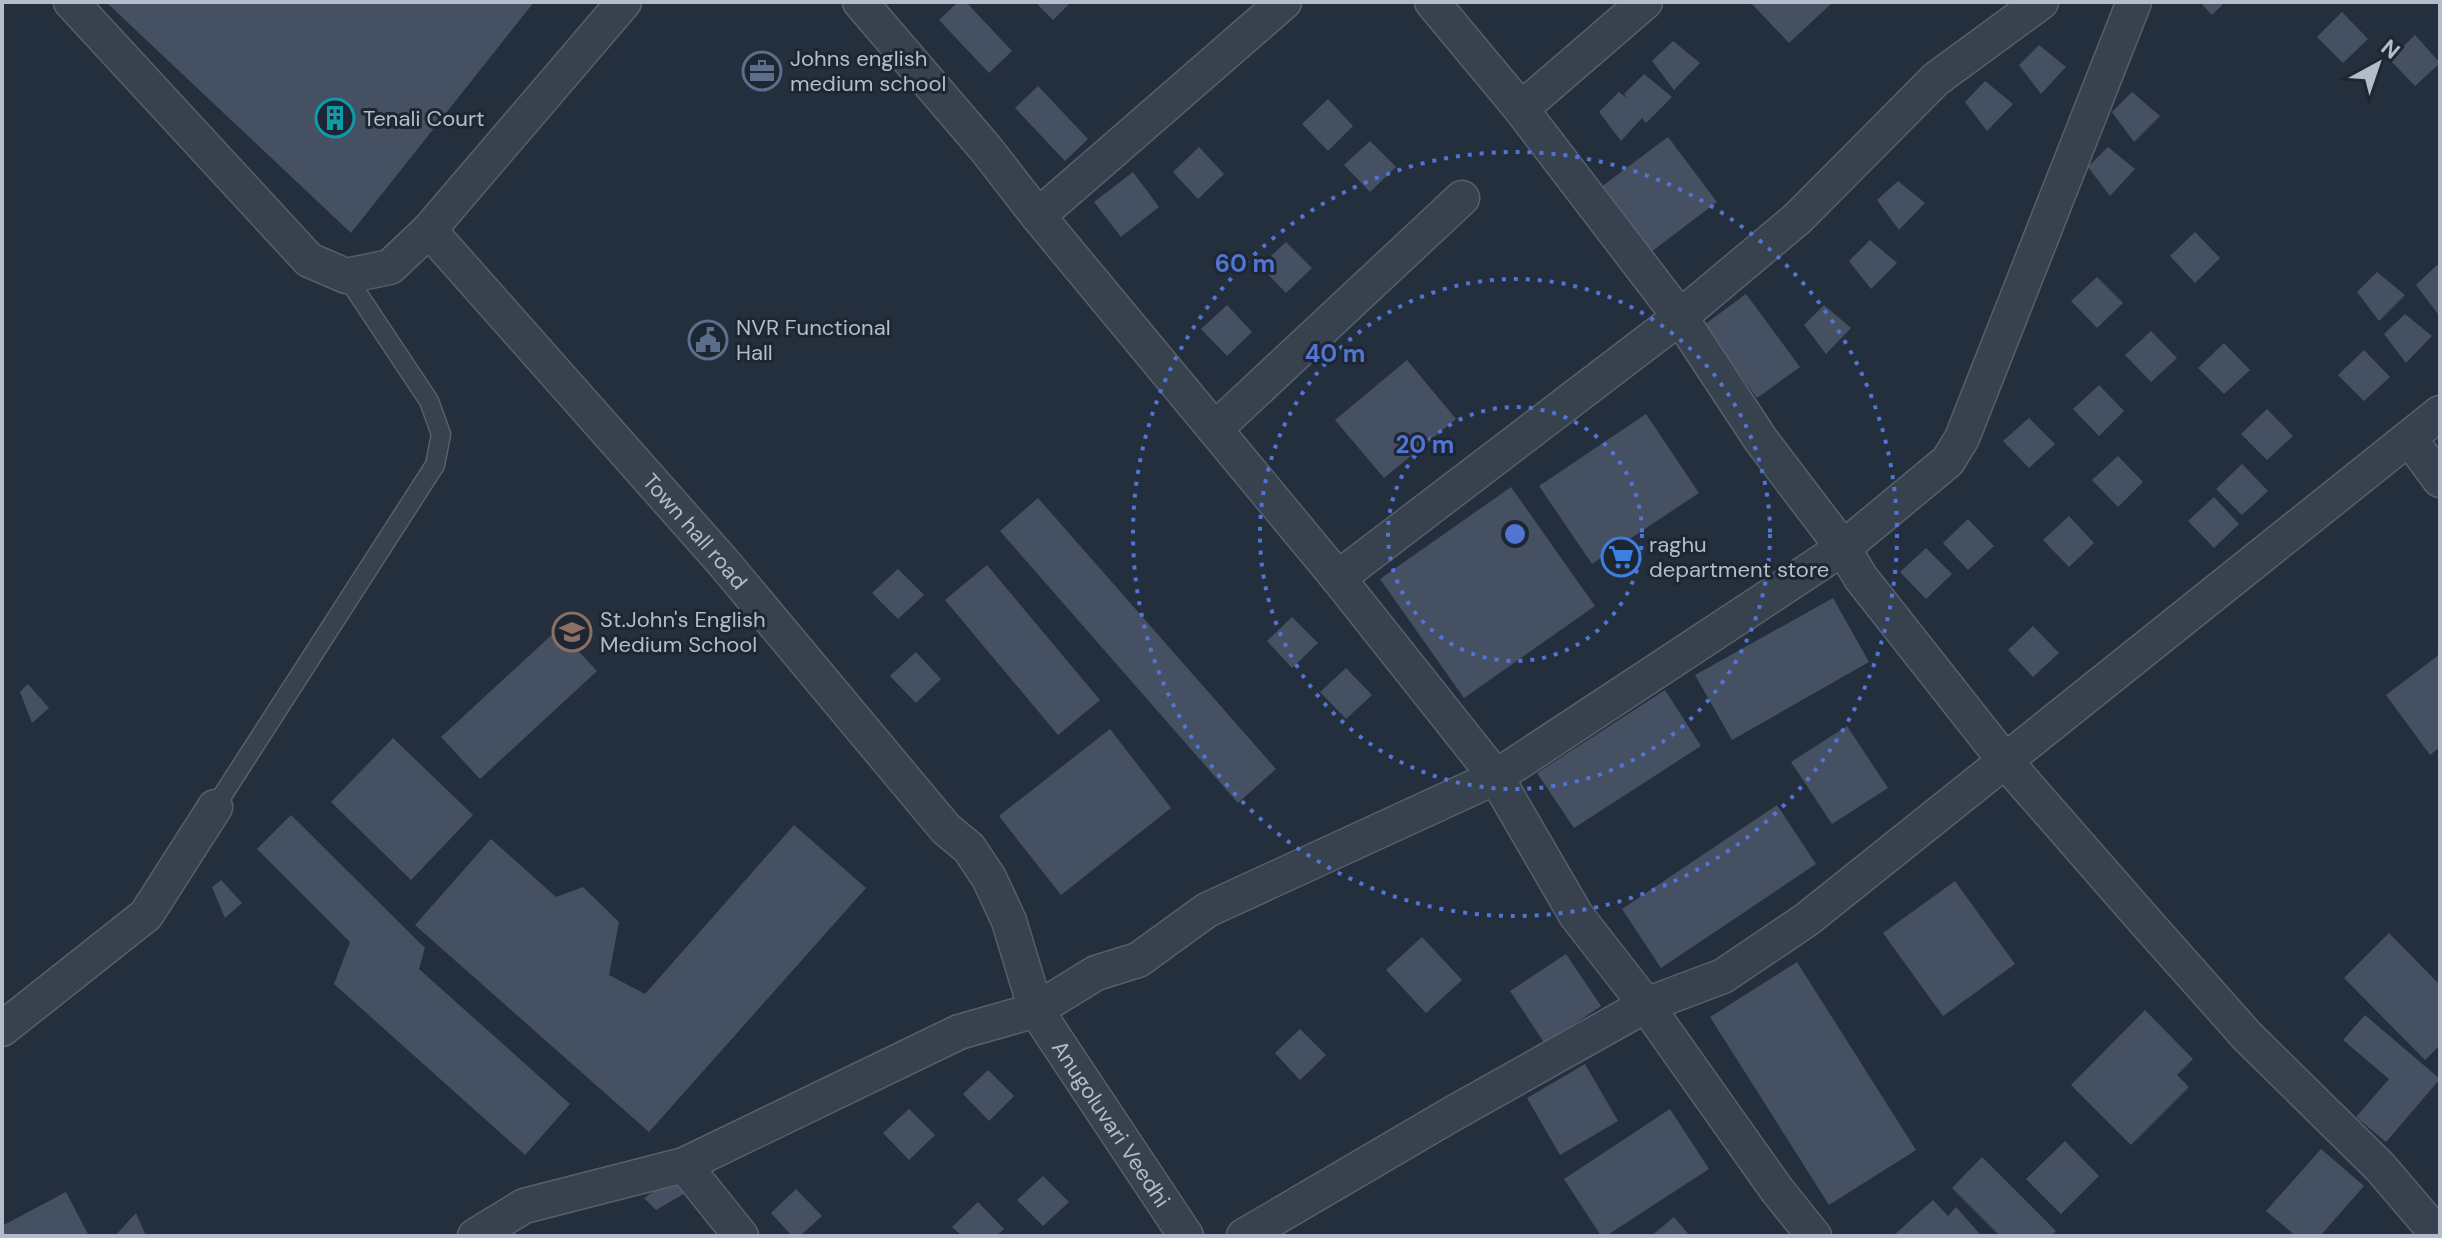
<svg xmlns="http://www.w3.org/2000/svg" width="2442" height="1238" font-family="'DM Sans',sans-serif">
  <rect width="100%" height="100%" fill="#242f3e"/>
  <path fill="#455162" d="M106 2H534L351 233Z
    M958 2H966L1012 51 989 73 939 20Z
    M1035 2H1071L1053 20Z
    M1750 2H1833L1789 43Z
    M2200 2H2225L2212 15Z
    M2342 12 2368 39 2343 63 2317 37Z
    M2415 35 2440 63 2415 86 2390 60Z
    M1673 41 1700 63 1674 90 1652 61Z
    M2039 45 2066 67 2041 94 2019 65Z
    M1644 74 1672 97 1646 123 1642 118 1621 141 1599 112 1619 92 1628 99 1624 94Z
    M1985 81 2013 104 1987 131 1965 102Z
    M1038 86 1088 139 1065 161 1015 108Z
    M2132 92 2160 116 2134 142 2112 112Z
    M1328 99 1353 126 1328 151 1302 124Z
    M1668 137 1717 202 1651 252 1601 187Z
    M1370 141 1396 167 1370 192 1344 165Z
    M1199 147 1224 174 1198 199 1173 172Z
    M2108 147 2135 169 2110 196 2088 167Z
    M1133 172 1159 207 1121 237 1094 202Z
    M1898 181 1925 203 1899 230 1877 200Z
    M2195 232 2220 258 2195 283 2170 256Z
    M1870 240 1897 263 1871 289 1849 261Z
    M1286 242 1312 268 1286 293 1260 266Z
    M2437 265 2440 268 2438 314 2416 285Z
    M2377 272 2405 295 2379 321 2357 292Z
    M2097 277 2123 303 2097 328 2071 301Z
    M1746 294 1800 367 1757 398 1704 325Z
    M1227 305 1252 332 1227 356 1201 329Z
    M1824 305 1851 328 1826 354 1804 325Z
    M2405 314 2432 336 2406 363 2384 334Z
    M2151 331 2177 358 2151 382 2125 355Z
    M2224 343 2250 370 2224 394 2198 368Z
    M2364 350 2390 377 2364 401 2338 375Z
    M1407 360 1456 419 1384 478 1335 420Z
    M2099 385 2124 411 2099 436 2073 409Z
    M2267 409 2293 436 2267 460 2241 434Z
    M1646 414 1699 493 1592 564 1539 486Z
    M2029 418 2055 444 2029 468 2003 441Z
    M2118 456 2143 482 2118 507 2092 480Z
    M2242 464 2268 491 2242 515 2216 489Z
    M1511 487 1595 606 1464 698 1380 579Z
    M2214 497 2239 524 2214 548 2188 521Z
    M1038 498 1276 769 1238 803 1000 531Z
    M2069 516 2094 543 2069 567 2043 540Z
    M1968 519 1994 546 1968 570 1943 543Z
    M1926 548 1952 574 1926 599 1900 572Z
    M987 565 1100 700 1058 735 945 600Z
    M898 569 924 595 898 619 872 593Z
    M1833 598 1869 662 1732 740 1695 675Z
    M1292 617 1318 643 1292 668 1267 641Z
    M2033 626 2059 653 2033 677 2008 650Z
    M558 629 597 671 480 779 441 737Z
    M916 652 941 679 916 703 890 676Z
    M2440 654V747L2430 755 2386 695Z
    M1346 668 1372 695 1346 719 1320 692Z
    M28 684 49 708 32 723 20 692Z
    M1665 690 1701 746 1574 828 1537 773Z
    M1847 726 1888 788 1832 824 1791 762Z
    M1110 729 1171 808 1061 895 999 816Z
    M393 738 473 815 411 880 331 802Z
    M1777 805 1816 864 1661 968 1622 909Z
    M291 815 425 948 419 969 570 1104 525 1155 334 984 350 942 257 849Z
    M794 825 866 888 649 1132 415 925 491 839 556 897 583 887 619 922 609 975 645 994Z
    M221 880 242 903 225 918 212 887Z
    M1955 881 2015 964 1943 1016 1883 933Z
    M2389 933 2440 985V1045L2425 1060 2344 978Z
    M1422 937 1462 980 1426 1013 1386 970Z
    M1566 954 1601 1006 1545 1044 1510 991Z
    M1797 962 1916 1150 1829 1205 1710 1017Z
    M2145 1010 2193 1059 2177 1075 2189 1087 2131 1145 2071 1085Z
    M2365 1015 2440 1079 2386 1142 2356 1117 2389 1079 2343 1040Z
    M1300 1029 1326 1055 1300 1080 1275 1053Z
    M1585 1064 1618 1121 1560 1155 1527 1098Z
    M988 1070 1014 1096 989 1121 963 1094Z
    M909 1109 935 1135 909 1160 883 1133Z
    M1670 1109 1709 1169 1606 1236H1601L1564 1179Z
    M2065 1141 2099 1176 2061 1214 2026 1179Z
    M2321 1149 2364 1186 2320 1236H2296L2266 1211Z
    M1982 1157 2056 1231 2051 1236H2000L1952 1188Z
    M1043 1176 1069 1202 1043 1226 1017 1200Z
    M673 1179 687 1192 656 1210 644 1198Z
    M796 1189 822 1216 800 1236H792L771 1213Z
    M66 1192 89 1236H2V1226Z
    M1933 1200 1948 1216 1956 1207 1979 1233 1975 1236H1893Z
    M978 1202 1004 1229 996 1236H962L952 1227Z
    M136 1213 146 1236H115Z
    M1674 1217 1690 1236H1651Z"/>
  <g fill="none" stroke-linecap="round" stroke-linejoin="round">
    <g stroke="#565f6c" stroke-width="21">
      <path id="lane" d="M215 807 435 465 441 434 429 401 346 276"/>
    </g>
    <g stroke="#565f6c" stroke-width="37">
      <g id="street">
        <path d="M71 2 309 260 346 276 390 267 429 230 624 2"/>
        <path d="M860 2 986 149 1038 216 1338 578 1496 777 1576 915 1646 1005 1777 1190 1814 1236"/>
        <path d="M1432 2 1521 109 1680 317 1761 440 1843 548 1861 578 2006 762 2144 920 2247 1036 2380 1167 2439 1236"/>
        <path d="M1521 109 1645 2"/>
        <path d="M1038 216 1284 2"/>
        <path id="s1" d="M429 230 723 562 946 829 969 848 989 878 1009 921 1036 1010 1186 1236"/>
        <path d="M1215 429 1462 198"/>
        <path d="M2409 438 2440 480"/>
        <path d="M1338 578 1680 317 1798 218 1936 79 2041 2"/>
        <path d="M2 1029 146 915 215 807"/>
        <path d="M684 1165 741 1236"/>
        <path d="M475 1236 524 1206 684 1165 959 1032 1036 1010 1096 973 1138 960 1207 910 1496 777 1843 548 1948 461 1962 438 2134 2"/>
        <path d="M1244 1236 1452 1114 1646 1005 1723 976 1806 920 2440 413"/>
      </g>
    </g>
    <use href="#lane" stroke="#38414e" stroke-width="18"/>
    <use href="#street" stroke="#38414e" stroke-width="34"/>
  </g>
  <g fill="none" stroke="#5274d3" stroke-width="4" stroke-dasharray="4 8">
    <circle cx="1515" cy="534" r="127"/>
    <circle cx="1515" cy="534" r="255"/>
    <circle cx="1515" cy="534" r="382"/>
  </g>
  <defs>
    <g id="office-ring" transform="scale(2)"><circle r="9.5" fill="#1d2633" stroke="#5c6f8a" stroke-width="1.5"/><path d="M-6-3h4V-5.5h4V-3h4V5H-6ZM-1-4.5V-3h2v-1.5ZM-6 0V1H6V0Z" fill="#5c6f8a"/></g>
    <g id="building-ring" transform="scale(2)"><circle r="9.5" fill="#1d2633" stroke="#0f9aa8" stroke-width="1.5"/><path d="M-4-6H4V6H1V3H-1V6H-4ZM-2.5-4.3h1.7v1.8h-1.7ZM.8-4.3h1.7v1.8H.8ZM-2.5-1h1.7V.8h-1.7ZM.8-1h1.7V.8H.8Z" fill="#0f9aa8"/></g>
    <g id="civic-ring" transform="scale(2)"><circle r="9.5" fill="#1d2633" stroke="#5c6f8a" stroke-width="1.5"/><path d="M-.6-6.5H3V-4.5H.6V-3L4-1V1h2V6H-6V1h2V-1L-.6-3ZM-1.2 2.5V6h2.4V2.5Z" fill="#5c6f8a"/></g>
    <g id="supermarket-ring" transform="scale(2)"><circle r="9.5" fill="#1d2633" stroke="#3f7fe0" stroke-width="1.5"/><path d="M-6-5.5h2.5l.6 2H6L4.5 2H-2.5L-4.4-4H-6ZM-1.5 3.2a1.3 1.3 0 1 0 .1 0ZM3 3.2a1.3 1.3 0 1 0 .1 0Z" fill="#3f7fe0"/></g>
    <g id="school-ring" transform="scale(2)"><circle r="9.5" fill="#1d2633" stroke="#8d6e63" stroke-width="1.5"/><path d="M0-5L7-2L0 1L-7-2ZM-4 1L0 2.5L4 1V4Q0 6-4 4Z" fill="#8d6e63"/></g>
  </defs>
  <g fill-rule="evenodd">
    <use href="#office-ring" x="762" y="71"/>
    <use href="#building-ring" x="335" y="118"/>
    <use href="#civic-ring" x="708" y="340"/>
    <use href="#supermarket-ring" x="1621" y="557"/>
    <use href="#school-ring" x="572" y="632"/>
  </g>
  <g text-anchor="middle" stroke-width="6" stroke-linejoin="round" paint-order="stroke">
    <g font-size="22" fill="#b4bcc9" stroke="#1d2633" text-anchor="start">
      <text x="790" y="66">Johns english<tspan x="790" dy="25">medium school</tspan></text>
      <text x="363" y="126">Tenali Court</text>
      <text x="736" y="335">NVR Functional<tspan x="736" dy="25">Hall</tspan></text>
      <text x="1649" y="552">raghu<tspan x="1649" dy="25">department store</tspan></text>
      <text x="600" y="627">St.John's English<tspan x="600" dy="25">Medium School</tspan></text>
    </g>
    <g font-size="22" fill="#b4bcc9" stroke="#1d2633">
      <text dy="8" stroke="none"><textPath href="#s1" startOffset="402">Town hall road</textPath></text>
      <text dy="8" stroke="none"><textPath href="#s1" startOffset="1134">Anugoluvari Veedhi</textPath></text>
    </g>
  </g>
  <circle cx="1515" cy="534" r="12" fill="#5274d3" stroke="#1d2633" stroke-width="4"/>
  <g font-size="24" text-anchor="middle" font-weight="bold" fill="#5274d3" stroke="#1d2633" stroke-width="6" stroke-linejoin="round" paint-order="stroke">
    <text x="1245" y="272">60 m</text>
    <text x="1335" y="362">40 m</text>
    <text x="1425" y="453">20 m</text>
  </g>
  <rect width="2442" height="1238" fill="none" stroke="#b4bcc9" stroke-width="8"/>
  <g transform="translate(2378 64) rotate(40)" stroke="#1d2633" stroke-width="6" paint-order="stroke">
  <path d="M0-6L14 30L0 20L-14 30Z" fill="#b4bcc9"/>
  <text y="-12" font-size="22" font-weight="bold" text-anchor="middle" fill="#b4bcc9">N</text>
  </g>
</svg>
